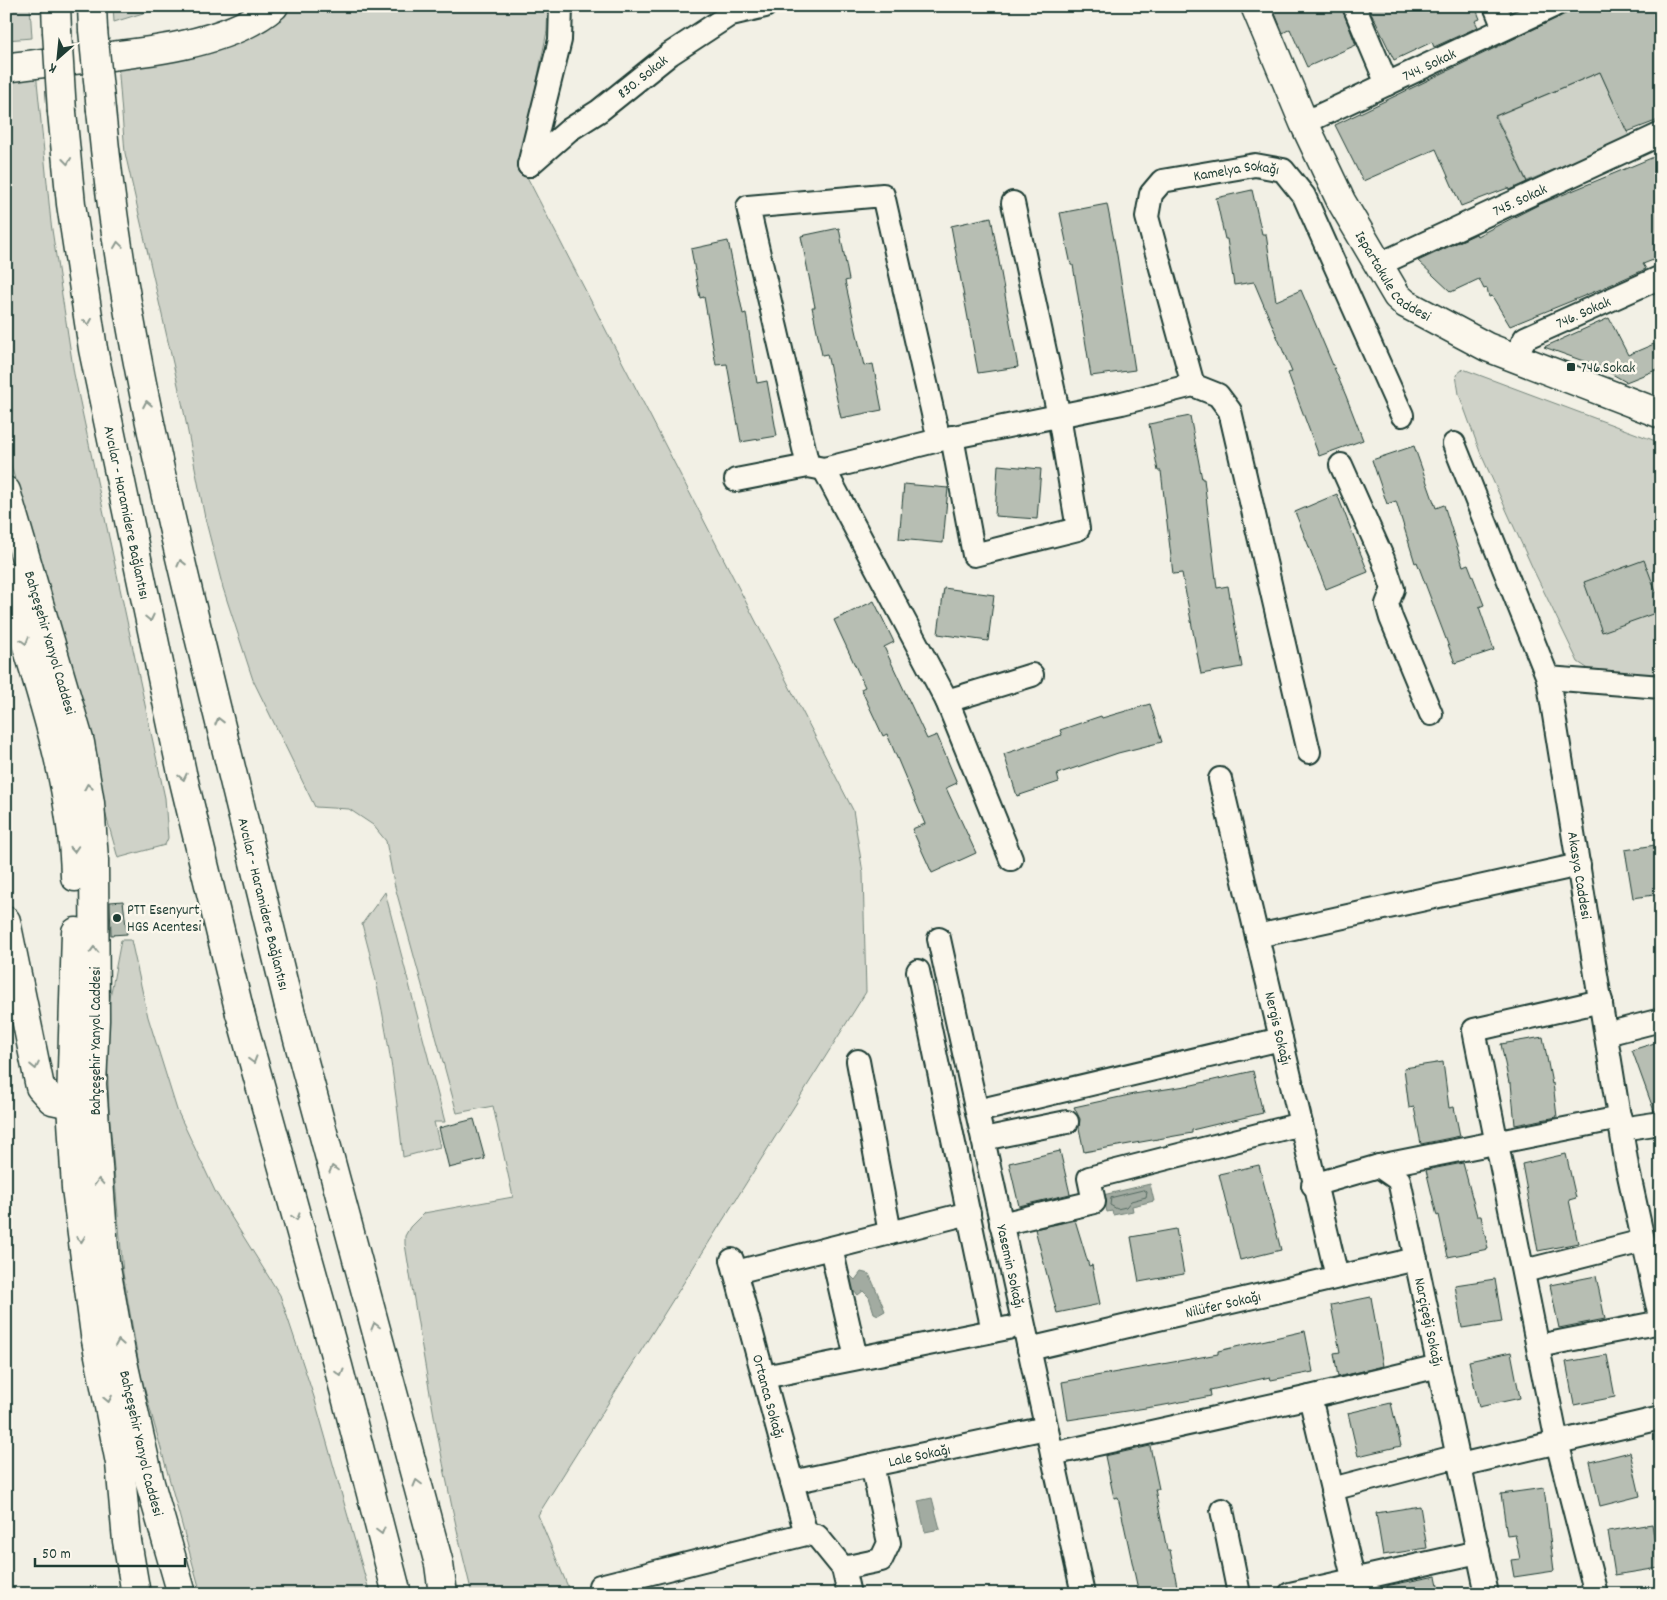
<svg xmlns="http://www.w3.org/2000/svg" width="1667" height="1600" font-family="Dekko,sans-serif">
  <rect width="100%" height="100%" fill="#f2f0e5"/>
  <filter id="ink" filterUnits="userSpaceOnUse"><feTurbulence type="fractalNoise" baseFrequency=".02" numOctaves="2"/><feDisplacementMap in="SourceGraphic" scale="10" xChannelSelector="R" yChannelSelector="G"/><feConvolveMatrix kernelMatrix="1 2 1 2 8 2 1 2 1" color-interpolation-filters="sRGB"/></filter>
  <g filter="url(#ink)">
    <path fill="#cfd2c8" stroke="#77887e" d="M6 6H30L32 38 6 40Z
      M113 6H190L156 9 114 22Z
      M293 6H548L547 31 528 126 524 171 853 810 863 873 866 992 538 1515 571 1594H472C443 1478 424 1362 405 1244V1236L410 1227 424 1213 513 1197 493 1106 457 1113 394 883 386 841 373 825 349 809 315 807 253 680 223 588 205 518 183 407 125 153 118 63C174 54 254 53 293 6Z
      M36 71 51 223 74 374 165 798 168 838 165 845 118 858 101 798 73 673 6 449V79Z
      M1600 72 1630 138 1527 181 1496 116Z
      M1463 369 1661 443V670L1646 677 1596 674 1578 662 1534 571 1480 452 1459 394 1456 375Z
      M385 892 445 1122H434L440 1147 403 1157C395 1079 383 1000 362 924Z
      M121 940H131L148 1017 177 1110 215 1191 280 1295 314 1397 370 1594H201L141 1376 123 1273 109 1111 106 1019Z"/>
    <path fill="#a2aba1" stroke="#6e7f75" d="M1150 1184 1154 1201 1132 1206 1133 1211 1113 1215 1112 1211 1107 1212 1103 1195Z
      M845 1268H848L849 1274 855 1280 861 1272 869 1274C875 1287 880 1298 885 1311L878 1315 874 1313 869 1297 863 1291 858 1295 852 1290Z
      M932 1498 940 1529 925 1532 918 1501Z"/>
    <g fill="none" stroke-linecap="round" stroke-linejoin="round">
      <path stroke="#536960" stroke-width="1" d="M1144 1190 1147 1192 1146 1197 1131 1201 1126 1207 1117 1209 1110 1205 1111 1198Z"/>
    </g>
    <path fill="#b7beb3" stroke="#1f3d34" d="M1272 6H1341L1356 45 1307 67 1290 29 1283 33Z
      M1368 6H1475L1480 19 1475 21 1478 27 1434 47 1432 42 1394 60Z
      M1582 6H1661V119L1627 132 1600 72 1495 116 1527 182 1509 190 1508 188 1461 206 1436 149 1363 181 1335 125Z
      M1661 154V257L1643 264 1646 269 1601 289 1510 326 1492 296 1489 297 1487 288 1484 289 1479 279 1451 292 1418 261 1476 234 1477 236 1538 205Z
      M1252 190 1262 234H1266L1276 301 1301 290 1346 396 1363 440 1319 456 1288 373 1292 372 1254 282 1234 285 1227 239H1225L1216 198Z
      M1107 204 1117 255 1135 370 1091 376 1073 265H1071L1060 213Z
      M991 217 1018 367 978 373 951 226Z
      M839 228 849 280 845 281 864 366 873 364 882 410 841 418 827 354 822 355 812 307H815L801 236Z
      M728 241 743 314 746 313 757 383 767 381 777 436 741 442 727 364 716 365 704 297 700 298 691 249Z
      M1609 318 1628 355 1654 344 1656 349 1661 347V368L1626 382 1600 367 1544 347Z
      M1190 416 1202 479H1204L1217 588 1228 586 1242 667 1201 674 1182 573 1173 574 1161 471H1158L1149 424Z
      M1414 446 1436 508 1444 505 1463 566 1468 564 1484 605 1479 607 1494 650 1455 663 1417 562 1415 563 1396 501 1387 504 1372 460Z
      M998 465 1041 469 1037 519 995 516Z
      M904 484 948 488 943 543 899 539Z
      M1337 494 1368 572 1326 589 1295 512Z
      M1644 560 1661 605V611L1602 632 1584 582Z
      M944 588 994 595 988 641 938 634Z
      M874 601 894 642 884 647 927 739 937 735 957 783 946 788 976 853 932 873 912 829 925 824 887 734 883 736 861 689 865 687 834 620Z
      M1150 704 1162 742 1118 753 1057 774 1059 782 1017 796 1004 754 1062 735 1060 730 1101 716 1102 718Z
      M1661 844V894L1633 898 1625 850Z
      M123 901 127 934 111 935 110 902Z
      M1543 1037 1552 1084 1553 1083 1557 1117 1515 1125 1511 1083H1509L1501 1044Z
      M1661 1041V1110L1654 1111 1632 1050Z
      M1443 1062 1449 1108 1454 1107 1460 1136 1421 1144 1414 1107 1409 1108 1404 1068Z
      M1253 1071 1263 1113 1192 1130V1133L1084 1152 1079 1128 1080 1119 1074 1107 1134 1094 1192 1085Z
      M474 1119 485 1159 449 1168 439 1128Z
      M1060 1151 1070 1194 1019 1206 1009 1163Z
      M1566 1154 1576 1198 1569 1200 1578 1243 1538 1251 1522 1164Z
      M1463 1163 1477 1216H1481L1488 1249 1448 1257 1439 1215 1437 1216 1426 1170Z
      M1259 1165 1281 1250 1240 1260 1219 1174Z
      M1075 1220 1089 1266 1092 1265 1100 1304 1057 1313 1035 1229Z
      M1176 1229 1184 1274 1139 1282 1131 1237Z
      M1596 1276 1605 1319 1559 1328 1550 1285Z
      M1495 1279 1502 1322 1462 1328 1455 1285Z
      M1371 1297 1383 1366 1338 1377 1334 1353 1340 1352 1331 1305Z
      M1305 1331 1313 1372 1271 1380 1270 1377 1210 1390 1211 1396 1165 1405 1068 1420 1062 1382 1218 1354V1351Z
      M1511 1352 1520 1398 1479 1407 1469 1361Z
      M1607 1355 1615 1397 1574 1405 1566 1362Z
      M1391 1403 1401 1446 1358 1456 1348 1413Z
      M1150 1446 1159 1489H1155L1167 1550H1170L1177 1586 1139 1594 1118 1497 1114 1498 1105 1456Z
      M1630 1452 1640 1496 1600 1506 1590 1462Z
      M1544 1488 1554 1571 1514 1577 1511 1560 1520 1559 1515 1534 1507 1535 1501 1494Z
      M1420 1506 1427 1548 1383 1555 1376 1513Z
      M1652 1524 1659 1568 1615 1575 1608 1531Z
      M1436 1576 1440 1594H1387L1386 1586Z"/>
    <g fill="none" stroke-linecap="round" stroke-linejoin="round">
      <g stroke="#1f3d34" stroke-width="26">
        <g id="minor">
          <path d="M1354 6 1387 84"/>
          <path d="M1495 6 1504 28"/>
          <path id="s1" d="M1304 123 1553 6"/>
          <path id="s2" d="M529 165 569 130 599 111 670 54 731 14 765 6"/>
          <path d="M529 165 560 40 561 6"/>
          <path id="s3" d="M1378 265 1661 134"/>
          <path id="s4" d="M1515 358 1525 338 1661 277"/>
          <path id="s5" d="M1193 385 1147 217 1151 194 1162 181 1255 165 1283 170 1304 196 1402 415"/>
          <path d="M952 437 974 555 1078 529 1059 416 1013 203"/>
          <path id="s6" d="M1454 444 1548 678 1627 1166 1661 1322"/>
          <path d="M1341 465 1383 559 1393 589 1387 604 1391 618 1431 714"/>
          <path d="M808 466 748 207 883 195 939 440"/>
          <path d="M824 469 947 701"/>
          <path d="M736 480 808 466 824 469 939 440 1122 403 1193 385 1218 395 1230 411 1309 752"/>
          <path d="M1548 678 1661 687"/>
          <path id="s7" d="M1220 779 1337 1277"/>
          <path d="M1011 859 947 701 1032 675"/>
          <path d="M1257 936 1579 865"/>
          <path id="s8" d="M939 939 1083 1594"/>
          <path d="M918 971 993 1331"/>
          <path d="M1606 1034 1661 1020"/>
          <path d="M858 1061 890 1233"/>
          <path d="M977 1111 1281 1039"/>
          <path d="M1621 1129 1661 1123"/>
          <path d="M983 1139 1067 1122"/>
          <path d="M1379 1166 1620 1118"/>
          <path id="s9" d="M1313 1185 1379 1166 1399 1180 1487 1594"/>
          <path d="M1001 1224 1094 1202 1089 1178 1301 1124"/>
          <path d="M831 1248 856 1358"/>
          <path id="s10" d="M732 1260 806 1534"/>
          <path d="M1524 1271 1643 1241"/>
          <path d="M736 1272 969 1213"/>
          <path d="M1538 1346 1661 1322"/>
          <path id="s11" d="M1029 1349 1416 1259"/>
          <path d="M764 1377 1008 1328"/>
          <path d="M1052 1454 1310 1397"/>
          <path d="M1460 1465 1661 1418"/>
          <path id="s12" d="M792 1482 1046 1428"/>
          <path d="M1332 1489 1458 1456"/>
          <path d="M1222 1510 1239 1594"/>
          <path d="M843 1568 881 1560 889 1543 872 1465"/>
          <path d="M600 1586 806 1534 817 1536 843 1568 849 1594"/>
          <path d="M1290 1594 1478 1552"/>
          <path d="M1357 1594 1310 1397 1439 1366"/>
          <path d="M1596 1594 1557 1442 1474 1030 1601 1001"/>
        </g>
      </g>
      <g stroke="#1f3d34" stroke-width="31">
        <g id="tertiary">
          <path id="s13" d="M1255 6 1304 123 1341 201 1397 296 1406 304 1487 347 1661 414"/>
        </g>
      </g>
      <g stroke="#1f3d34" stroke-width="31">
        <g id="primary">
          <path id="s14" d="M6 491 80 743 90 803 94 860 95 1020 92 1084 105 1262 121 1353 150 1483 182 1594"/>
          <path d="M6 577C34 674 73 776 75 877"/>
          <path d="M6 921 40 1087 52 1100 71 1104"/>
          <path d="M76 932 71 1104 76 1188 95 1335 120 1463 127 1541 136 1594"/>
        </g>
      </g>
      <g stroke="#1f3d34" stroke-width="31">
        <g id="trunk">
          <path d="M56 6 57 31"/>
          <path d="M92 6 93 30"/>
          <path d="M6 68C84 55 213 58 274 6"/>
          <path id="s15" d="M101 110C118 293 159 474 203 653 232 771 260 889 289 1006"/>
          <path id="s16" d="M62 112 71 204 93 349 182 773 240 1013"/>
        </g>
      </g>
      <g stroke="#1f3d34" stroke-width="31">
        <path id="motorway" d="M289 1006 439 1564 443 1594
          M240 1013 338 1366 397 1594"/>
      </g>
      <use href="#minor" stroke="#fbf7ec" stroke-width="22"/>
      <use href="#tertiary" stroke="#fbf7ec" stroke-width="28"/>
      <use href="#primary" stroke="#fbf7ec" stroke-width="28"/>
      <use href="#trunk" stroke="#fbf7ec" stroke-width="28"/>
      <use href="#motorway" stroke="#fbf7ec" stroke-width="28"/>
      <g stroke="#1f3d34" stroke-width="31" stroke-linecap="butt">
        <path id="trunk-bridge" d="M93 30 101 110
          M57 31 62 112"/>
      </g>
      <use href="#trunk-bridge" stroke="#fbf7ec" stroke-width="28"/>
    </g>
    <defs><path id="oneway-chevron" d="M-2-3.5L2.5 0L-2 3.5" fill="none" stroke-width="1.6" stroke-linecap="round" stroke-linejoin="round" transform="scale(1.25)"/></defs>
    <g stroke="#8d9a90">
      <use href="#oneway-chevron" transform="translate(67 161) rotate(84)"/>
      <use href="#oneway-chevron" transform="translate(118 245) rotate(-98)"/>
      <use href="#oneway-chevron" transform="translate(88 322) rotate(81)"/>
      <use href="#oneway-chevron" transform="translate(147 404) rotate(-101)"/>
      <use href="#oneway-chevron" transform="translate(181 563) rotate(-104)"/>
      <use href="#oneway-chevron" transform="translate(150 618) rotate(77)"/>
      <use href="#oneway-chevron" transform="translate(25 641) rotate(74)"/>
      <use href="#oneway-chevron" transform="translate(219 721) rotate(-104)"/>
      <use href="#oneway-chevron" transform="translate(183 777) rotate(77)"/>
      <use href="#oneway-chevron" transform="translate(88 787) rotate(-100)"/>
      <use href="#oneway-chevron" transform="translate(74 849) rotate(86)"/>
      <use href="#oneway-chevron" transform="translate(94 950) rotate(-91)"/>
      <use href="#oneway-chevron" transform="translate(253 1060) rotate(74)"/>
      <use href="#oneway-chevron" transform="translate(35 1066) rotate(78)"/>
      <use href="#oneway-chevron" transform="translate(333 1169) rotate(-105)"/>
      <use href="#oneway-chevron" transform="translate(99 1182) rotate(-94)"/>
      <use href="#oneway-chevron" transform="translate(296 1217) rotate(74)"/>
      <use href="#oneway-chevron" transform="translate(81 1239) rotate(84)"/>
      <use href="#oneway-chevron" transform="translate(375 1326) rotate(-105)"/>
      <use href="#oneway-chevron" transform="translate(119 1343) rotate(-100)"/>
      <use href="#oneway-chevron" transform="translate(340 1373) rotate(75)"/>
      <use href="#oneway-chevron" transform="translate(108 1399) rotate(79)"/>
      <use href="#oneway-chevron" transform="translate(417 1483) rotate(-105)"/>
      <use href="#oneway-chevron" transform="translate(381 1531) rotate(75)"/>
    </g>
  </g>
  <g fill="#1f3d34" stroke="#fbf7ec" stroke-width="2">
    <rect x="1566" y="362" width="10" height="10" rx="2.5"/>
    <circle cx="117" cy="918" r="5"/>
  </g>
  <g text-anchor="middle" stroke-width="5" stroke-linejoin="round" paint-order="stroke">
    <g font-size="15" fill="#1f3d34" stroke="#fbf7ec">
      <text dy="5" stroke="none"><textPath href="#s1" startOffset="138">744. Sokak</textPath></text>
      <text dy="5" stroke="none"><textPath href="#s2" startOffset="144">830. Sokak</textPath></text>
      <text dy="5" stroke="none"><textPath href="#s5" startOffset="290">Kamelya Sokağı</textPath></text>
      <text dy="5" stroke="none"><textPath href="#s3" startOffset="156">745. Sokak</textPath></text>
      <text dy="5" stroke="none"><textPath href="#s13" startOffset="306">Ispartakule Caddesi</textPath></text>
      <text dy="5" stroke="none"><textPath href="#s4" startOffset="86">746. Sokak</textPath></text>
      <text dy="5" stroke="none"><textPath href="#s16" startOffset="406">Avcılar - Haramidere Bağlantısı</textPath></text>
      <text dy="5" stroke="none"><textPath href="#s14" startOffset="158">Bahçeşehir Yanyol Caddesi</textPath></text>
      <text dy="5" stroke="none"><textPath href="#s6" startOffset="452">Akasya Caddesi</textPath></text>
      <text dy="5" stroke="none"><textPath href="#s15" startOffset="811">Avcılar - Haramidere Bağlantısı</textPath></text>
      <text dy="5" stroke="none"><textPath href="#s7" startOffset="256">Nergis Sokağı</textPath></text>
      <text transform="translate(95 1041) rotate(-90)" y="5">Bahçeşehir Yanyol Caddesi</text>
      <text dy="5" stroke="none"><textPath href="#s8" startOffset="335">Yasemin Sokağı</textPath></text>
      <text dy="5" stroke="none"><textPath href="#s11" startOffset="199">Nilüfer Sokağı</textPath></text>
      <text dy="5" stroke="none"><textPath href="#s9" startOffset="238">Narçiçeği Sokağı</textPath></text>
      <text dy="5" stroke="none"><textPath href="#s10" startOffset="141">Ortanca Sokağı</textPath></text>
      <text dy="5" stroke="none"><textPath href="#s14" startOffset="968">Bahçeşehir Yanyol Caddesi</textPath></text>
      <text dy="5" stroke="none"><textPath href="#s12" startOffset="130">Lale Sokağı</textPath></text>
    </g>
    <g font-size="15" fill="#1f3d34" stroke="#fbf7ec" text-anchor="start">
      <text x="1581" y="372">746.Sokak</text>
      <text x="127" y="914">PTT Esenyurt<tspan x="127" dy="17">HGS Acentesi</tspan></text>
    </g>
  </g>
  <rect width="1667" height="1600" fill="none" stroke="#fbf7ec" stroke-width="25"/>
  <rect x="12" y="12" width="1642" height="1575" fill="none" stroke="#1f3d34" stroke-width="2" filter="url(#ink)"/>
  <g transform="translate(58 58) rotate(207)" stroke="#fbf7ec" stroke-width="4" paint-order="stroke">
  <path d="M0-4L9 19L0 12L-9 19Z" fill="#1f3d34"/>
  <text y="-8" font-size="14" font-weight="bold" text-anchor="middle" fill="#1f3d34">K</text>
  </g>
  <path d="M35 1558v8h150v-8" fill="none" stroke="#1f3d34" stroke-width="2.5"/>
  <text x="42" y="1558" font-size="15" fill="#1f3d34" stroke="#fbf7ec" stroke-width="4" paint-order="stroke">50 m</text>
</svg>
